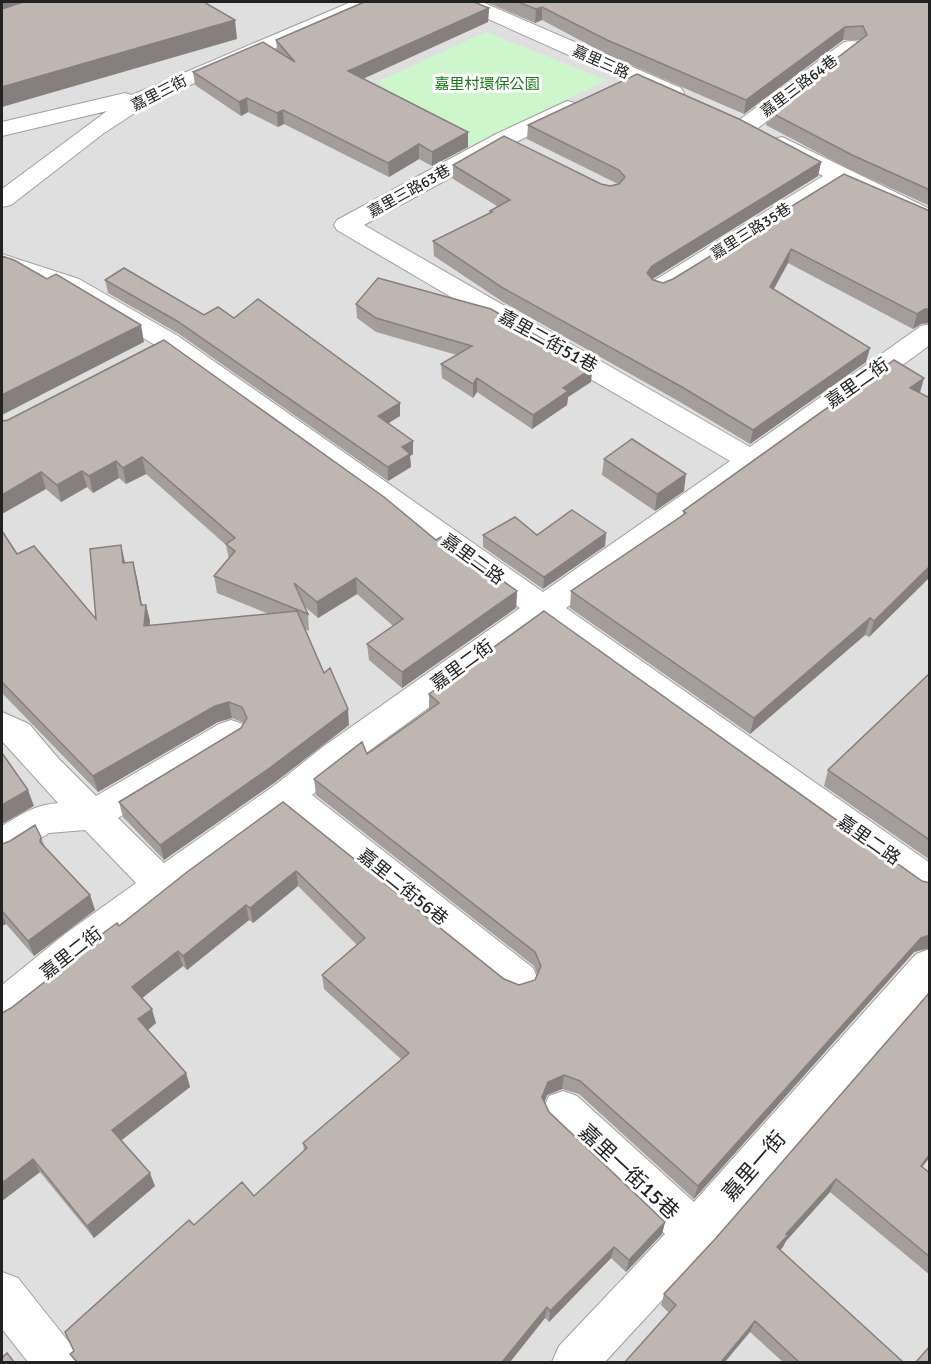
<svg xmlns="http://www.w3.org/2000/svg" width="931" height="1364" font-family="Signika,'Noto Sans TC',sans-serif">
  <rect width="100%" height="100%" fill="#f1eee9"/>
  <path fill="#e0dfdf" d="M2 2H929V1362H2Z"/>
  <path fill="#cdf6cc" d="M486 32 607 80 470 146 377 93 386 88 377 82Z"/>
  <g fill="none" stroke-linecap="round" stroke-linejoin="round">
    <g stroke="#9f9f9f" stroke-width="2">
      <path id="minor" d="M351 2H377L374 6 155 100 104 133 11 205 2 207V189L107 111 2 136V122L125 93 132 95Z
        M456 2H482L681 88 684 93 681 98 673 100 665 98 459 6Z
        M852 41 860 42 863 47 860 52 754 131 746 133 738 131 735 126 738 121 844 42Z
        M567 101 575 103 578 108 575 113 512 144 364 225 750 447 921 326 930 324V345L566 608 930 863V898L917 894 543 625 348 766 312 795 533 968 538 980 533 992 519 997 505 992 286 815 91 958 16 1020 2 1025V985L65 934 136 883 85 830 49 833 15 855 2 859V826C21 814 35 805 58 803L2 741V712L29 724 58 758 96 796 219 724 231 720 243 724 248 733 243 742 118 818 164 863 275 785 324 746 520 608 160 348 61 289 2 269V254L79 279 178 336 543 592 730 461 337 230 334 225 337 220 496 134Z
        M782 137 930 209V225L841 186 670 292 661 295 652 292 648 287 652 282 823 176 774 149 770 144 774 139Z
        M930 949V994L710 1248 605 1362H552L559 1346 665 1234 549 1124 543 1110 549 1096 563 1091 577 1096 694 1202 916 954Z
        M2 1272 18 1278 72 1346 79 1362H28L2 1329Z"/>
    </g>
    <use href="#minor" fill="#fff" fill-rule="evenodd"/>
  </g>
  <path fill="#a49d99" d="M359 2 489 8 488 22 363 79 468 132V147L432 166 419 159 389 177 284 124 278 127 248 112 241 116 195 85 193 72 277 50 276 40 359 4Z
    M486 2H930V206L849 169 766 125 768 111 860 40H843L744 114 606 54 542 20 535 23Z
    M528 125 821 162 818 176 652 279 663 283 930 211 921 324 913 329 788 263 774 289 866 362 750 444 680 402 503 302 434 256 433 241 490 213V211L497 206 453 179V165L601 184 610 186 618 184 527 139Z
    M105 280 204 315 234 318 400 416 388 423 413 441V454L410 456 411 467 388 481 179 334 108 293Z
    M356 304 592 368 591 382 568 397 567 405 532 429 477 392 473 398 442 378 441 364 457 355 376 332 357 318Z
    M164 340 436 540 517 591 516 608 402 688 369 660 367 644 393 626 357 594 318 618 304 606 308 614 309 631 305 629 324 673 349 725 274 783 164 860 123 817 119 802 241 728 244 723 232 718 218 722 98 792 2 693V531L17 554 96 619 125 563 133 562 142 605H146L150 621 149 626 269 614 217 593 214 576 229 559 226 545 146 474 126 484 119 478 93 493 87 487 61 502 46 489 8 420Z
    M924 378 920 393 930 577 869 637 865 635 750 734 570 608 571 591 683 515V511Z
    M604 459 684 491 655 511 602 475Z
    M606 533 605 546 543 589 483 547V535H537Z
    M930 673V860L824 786 828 770Z
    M429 694 922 881 930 883V948L914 952 694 1199 579 1094 562 1089 547 1095 544 1102 549 1112 665 1222 662 1234 626 1272 611 1258 549 1322 545 1318 510 1362H76L70 1354 194 1225 254 1196 304 1151 303 1143 402 1060 324 989 322 975 357 945 298 886 253 923 249 920 187 970 183 966 142 998 156 1023 148 1030 186 1073 190 1087 121 1140 155 1186 94 1238 40 1172 2 1201V1013L11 1008 55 974 54 972 119 926 283 802 504 979 519 985 535 980 537 974 534 966 316 795 314 779 367 754 429 710Z
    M41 837 45 847 90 895 95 910 34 956 6 924 2 926V844Z
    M930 992V1157L922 1167 930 1173V1275L830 1192 786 1241 780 1250 903 1362H783L750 1332 669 1313 661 1305 664 1294 716 1238Z"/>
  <path fill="#867f7d" d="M2 2H30L2 12Z
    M542 7V20L535 23 536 9Z
    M489 8 488 22 349 85 348 71Z
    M235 20 237 39 2 107V87Z
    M845 27 843 40 744 114 746 100Z
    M247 98 248 112 241 116 239 102Z
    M283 110 284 124 278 127 277 113Z
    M468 132V147L432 166V152Z
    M419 144V159L389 177 388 163Z
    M821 162 818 176 651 280 647 273 652 266Z
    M791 249 788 263 767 301 770 287Z
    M925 309H930V323L921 324 913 329 917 314Z
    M141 325 144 342 2 415V395Z
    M870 348 866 362 750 444 753 430Z
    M592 368 591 382 568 397 567 405 532 429 533 415 563 388Z
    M477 378V392L473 398V384Z
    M924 378 919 395 910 388Z
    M400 403V416L379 429 378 416Z
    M413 441V454L410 456 411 467 388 481V467L402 447Z
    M142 457 146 474 126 484 123 468Z
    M116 461 119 478 93 493 89 476Z
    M82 471 87 487 61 502 57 485Z
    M41 472 46 489 2 514V495Z
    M686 474 684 491 655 511 657 494Z
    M606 533 605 546 543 589 544 577Z
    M121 545 125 562 127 580 123 563Z
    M133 562 137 578 145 621 141 605Z
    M930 566V577L869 637 874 621Z
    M356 578 357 594 318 618 317 602Z
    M517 591 516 608 402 688V672Z
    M146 605 150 621 148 642 144 626Z
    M870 618 865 635 750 734 754 718Z
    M229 702 232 718 218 722 98 792 93 776 215 706Z
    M348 709 349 725 274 783 164 860 160 845Z
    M28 790 34 806 2 824V805Z
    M296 871 298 886 253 923 250 908Z
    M90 895 95 910 34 956 28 941Z
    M246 905 249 920 187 970 183 956Z
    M2 914 6 924 2 926Z
    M930 935V948L914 952 694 1199 698 1186 921 938Z
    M178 951 183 966 137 1002 132 987Z
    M152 1009 156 1023 143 1034 138 1019Z
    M186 1073 190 1087 118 1143 112 1130Z
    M564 1075 562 1089 547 1095 541 1111 542 1097 548 1082Z
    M930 1154V1157L913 1179 921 1166Z
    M33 1159 40 1172 2 1201V1183Z
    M150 1173 155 1186 94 1238 87 1226Z
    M836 1179 830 1192 786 1241 783 1247 772 1259 777 1247 786 1234Z
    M665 1222 662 1234 626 1272 629 1260Z
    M614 1247 611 1258 549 1322 550 1311Z
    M547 1307 545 1318 510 1362H502Z
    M755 1321 750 1332 725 1362H721Z"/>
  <path fill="#bfb6b2" stroke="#867f7d" stroke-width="1.5" d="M23 2H204L235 20 2 87V9Z
    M359 2H474L489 8 348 71 468 132 432 152 419 144 388 163 283 110 277 113 247 98 239 102 193 72 263 42 295 62 276 40 362 3Z
    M518 2H930V190L852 155 768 111 867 35 863 26 845 27 746 100 607 40 542 7 536 9Z
    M637 74 739 119 821 162 652 266 647 273 653 280 663 283 673 279 844 174 930 211V309H925L917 314 791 249 770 287 870 348 753 430 682 387 503 288 433 241 492 212 490 211 510 200 453 165 504 136 601 184 610 186 619 184 625 177 619 170 528 125Z
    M2 256 14 260 47 279 56 274 141 325 2 395Z
    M124 268 204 315 218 307 234 318 258 299 400 403 378 416 413 441 402 447 410 454 388 467 177 321 105 280Z
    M378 278 491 309 592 368 563 388 568 391 533 415 477 378 473 384 441 364 472 346 376 318 356 304Z
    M164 340 384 497 436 540 441 537 517 591 402 672 367 644 403 619 356 578 317 602 294 583 308 614 214 576 235 551 226 544 235 538 142 457 123 468 116 461 89 476 82 471 57 485 41 472 2 495V421L8 420Z
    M894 360 924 378 910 388 930 398V566L874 621 870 618 754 718 571 591 686 513 683 511Z
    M632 439 686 474 657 494 604 459Z
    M572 510 606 533 544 577 483 535 515 517 537 535Z
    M2 531 17 554 34 546 96 619 90 549 121 545 123 563 133 562 141 605H146L144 626 297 611 324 673 330 668 348 709 271 767 160 845 119 802 241 728 247 718 242 707 229 702 215 706 93 776 2 682Z
    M544 611 922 881 930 883V935L921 938 698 1186 580 1081 564 1075 548 1082 542 1097 549 1112 665 1222 629 1260 614 1247 550 1311 547 1307 502 1362H77L70 1354 74 1351 65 1332 189 1220 194 1225 242 1182 254 1196 307 1148 303 1143 409 1053 322 975 365 938 296 871 250 908 246 905 183 956 178 951 132 987 152 1009 138 1019 186 1073 112 1130 150 1173 87 1226 33 1159 2 1183V1013L11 1008 56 973 54 972 87 945 117 923 119 926 187 872 283 802 504 979 519 985 535 980 541 966 535 952 314 779 362 742 367 754 439 703 429 694Z
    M930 673V840L828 770Z
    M2 753 28 790 2 805Z
    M35 825 41 837 40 842 90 895 28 941 2 911V844L10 841Z
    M930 992V1154L921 1166 930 1173V1257L836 1179 786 1234 788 1235 777 1247 903 1362H799L755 1321 721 1362H625L676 1305 664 1294 716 1238Z
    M930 1346V1362H916Z
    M7 1353 14 1362H2V1358Z"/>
  <g text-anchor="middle" stroke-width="6" stroke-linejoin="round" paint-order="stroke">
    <g font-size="15" fill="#222" stroke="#fff">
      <text transform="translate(601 62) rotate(24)" y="5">嘉里三路</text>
      <text transform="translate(799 86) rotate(-37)" y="5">嘉里三路64巷</text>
      <text transform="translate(159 93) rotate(-27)" y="5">嘉里三街</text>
      <text transform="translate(409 191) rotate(-29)" y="5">嘉里三路63巷</text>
      <text transform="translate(751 231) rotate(-32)" y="5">嘉里三路35巷</text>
    </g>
    <g font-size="15" fill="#197a15" stroke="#fff">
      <text x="487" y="89">嘉里村環保公園</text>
    </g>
    <g font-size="18" fill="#222" stroke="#fff">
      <text transform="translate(548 341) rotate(29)" y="6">嘉里二街51巷</text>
      <text transform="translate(857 383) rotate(-35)" y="6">嘉里二街</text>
      <text transform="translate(473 559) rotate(36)" y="6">嘉里二路</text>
      <text transform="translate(462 665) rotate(-36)" y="6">嘉里二街</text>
      <text transform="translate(869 840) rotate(35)" y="6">嘉里二路</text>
      <text transform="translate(403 887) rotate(39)" y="6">嘉里二街56巷</text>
      <text transform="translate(71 953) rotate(-38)" y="6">嘉里二街</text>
    </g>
    <g font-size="21" fill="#222" stroke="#fff">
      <text transform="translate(754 1166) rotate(-49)" y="7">嘉里一街</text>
      <text transform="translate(629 1172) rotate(43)" y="7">嘉里一街15巷</text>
    </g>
  </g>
  <rect width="931" height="1364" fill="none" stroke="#222222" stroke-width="6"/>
</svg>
